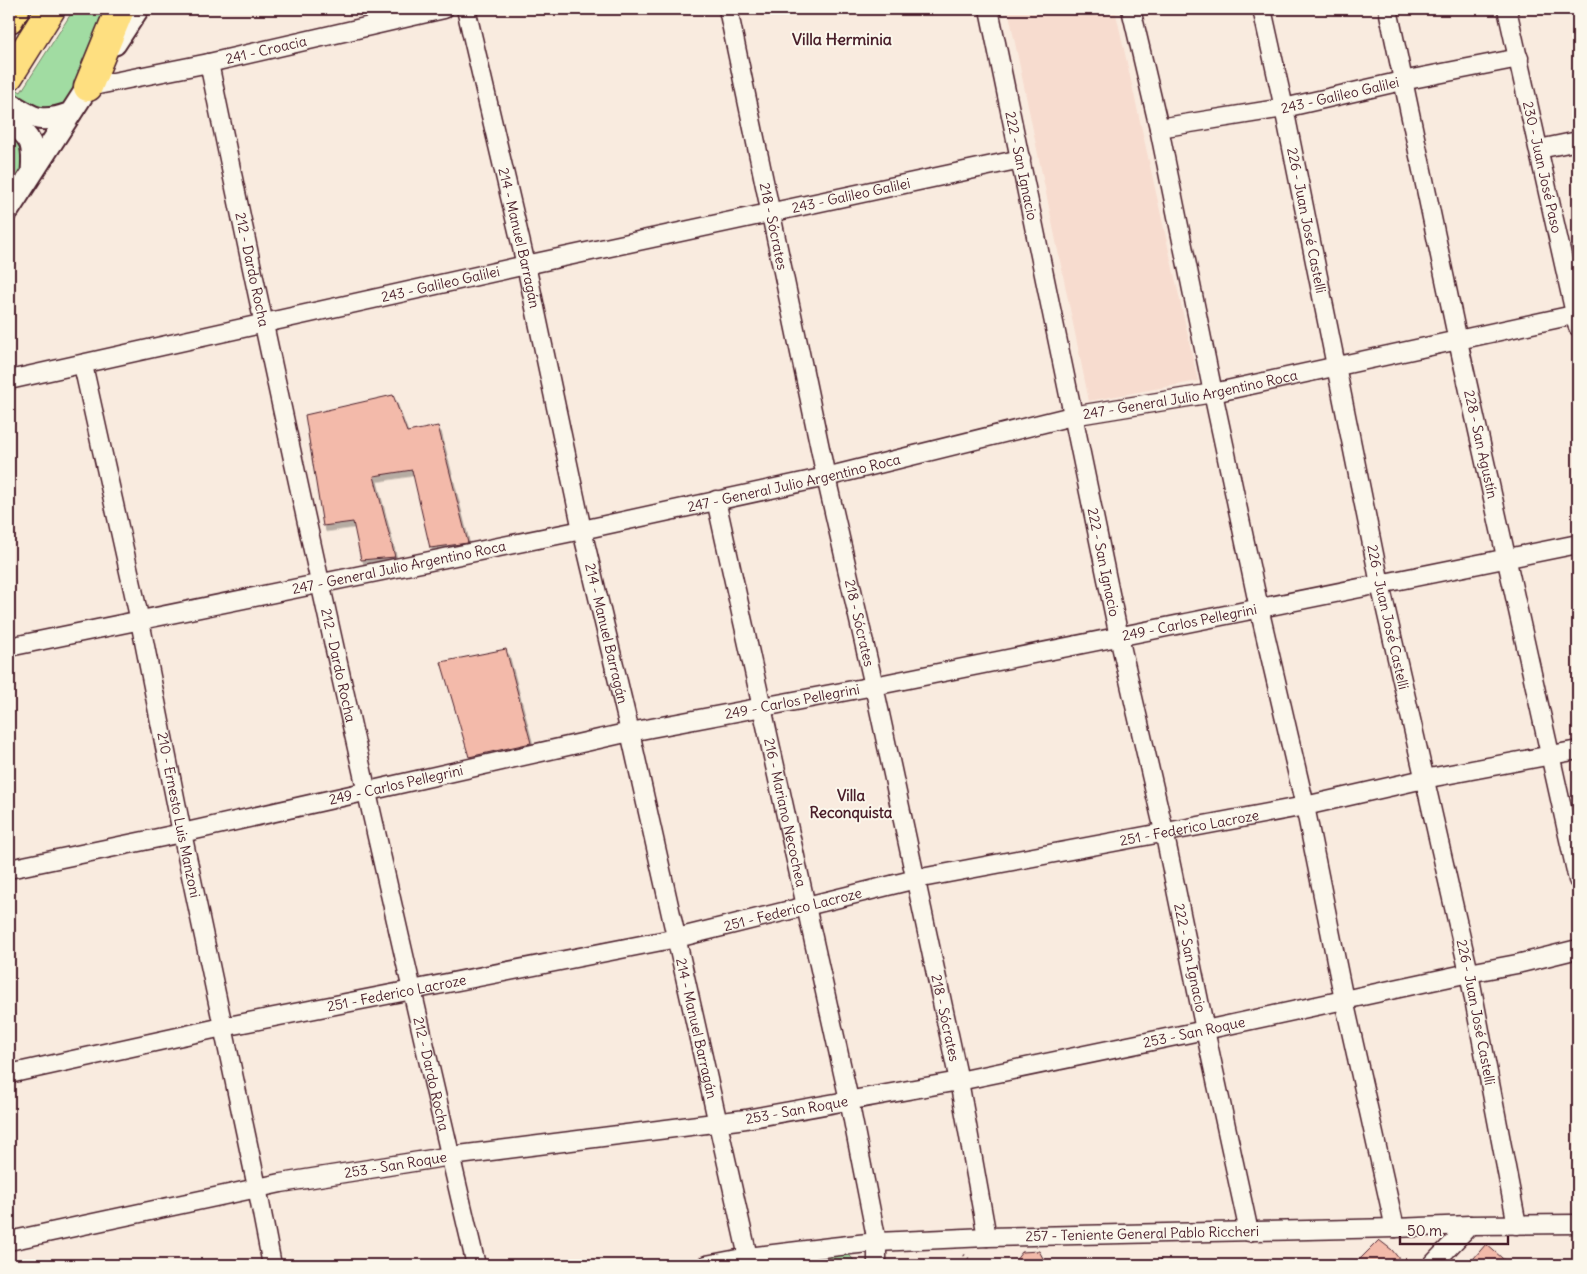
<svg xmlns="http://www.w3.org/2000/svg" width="1587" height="1274" font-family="Delius,sans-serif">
  <defs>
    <filter id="shadow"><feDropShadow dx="3" dy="5.5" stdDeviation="0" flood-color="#0004"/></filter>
  </defs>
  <rect width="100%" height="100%" fill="#f9ebdf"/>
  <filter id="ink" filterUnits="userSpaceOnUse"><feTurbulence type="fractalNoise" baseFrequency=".02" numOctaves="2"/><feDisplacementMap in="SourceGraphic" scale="10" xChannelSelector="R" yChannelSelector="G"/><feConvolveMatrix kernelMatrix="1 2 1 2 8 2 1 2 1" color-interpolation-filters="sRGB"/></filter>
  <g filter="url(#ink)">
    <path fill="#f7dccf" d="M1008 9H1115L1198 381 1089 401Z"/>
    <path fill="#a1dca2" stroke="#767e66" d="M74 9H117L84 84 53 116 9 99V85L21 92Z
      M9 133 21 141 23 165 9 194Z
      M848 1254 853 1259 855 1265H790L792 1262Z"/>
    <path fill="#f3baaa" stroke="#4a1f2b" filter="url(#shadow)" d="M393 395 407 432 438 426 468 543 430 548 412 470 374 476 395 557 361 560 353 522 323 526 305 415Z
      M506 649 531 743 469 757 441 662Z
      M1379 1240 1392 1250 1404 1265H1354Z
      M1486 1244 1510 1265H1468Z
      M1039 1251 1044 1260 1040 1265H1021L1015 1261 1022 1252Z"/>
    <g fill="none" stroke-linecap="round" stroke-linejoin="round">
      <g stroke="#4a1f2b" stroke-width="21">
        <g id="minor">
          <path id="s1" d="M466 9 526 265 582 530 630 732 748 1257"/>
          <path id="s2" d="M728 9 826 477 874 686 959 1081 987 1237"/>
          <path id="s3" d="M989 9 1119 637 1164 831 1205 1030 1249 1232"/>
          <path d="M1131 9 1159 128 1213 393 1259 608 1305 806 1344 1000 1395 1228"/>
          <path id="s4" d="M1262 9 1284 108 1380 584 1469 973 1517 1225"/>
          <path id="s5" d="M1388 9 1458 341 1578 880"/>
          <path id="s6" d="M1507 9 1578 327"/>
          <path id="s7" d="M209 63C292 465 382 866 476 1265"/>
          <path id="s8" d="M88 87 209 63 444 9"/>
          <path id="s9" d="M1159 128 1284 108 1402 81 1519 58"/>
          <path d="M1539 149 1578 141"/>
          <path id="s10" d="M83 365 140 621 182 833 257 1187 272 1265"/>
          <path id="s11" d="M9 380 526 265 1021 159"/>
          <path id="s12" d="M716 500 849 1100 877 1242V1265"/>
          <path id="s13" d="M9 647 582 530 826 477 1072 416 1213 393 1578 314"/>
          <path id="s14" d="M9 869 182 833 630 732 874 686 1578 544"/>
          <path id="s15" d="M9 1074 223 1027 677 938 916 879 1305 806 1424 779 1578 750"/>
          <path id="s16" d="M9 1241 281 1183 451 1156 746 1119 959 1081 1205 1030 1469 973 1517 964 1578 949"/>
          <path id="s17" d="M706 1265 748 1257 831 1247 877 1242 987 1237 1395 1228 1470 1225 1578 1224"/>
          <path d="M1432 1265 1470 1225"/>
        </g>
      </g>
      <g stroke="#4a1f2b" stroke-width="25">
        <path id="tertiary" d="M115 44 138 9
          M9 103C34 119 41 124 71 113
          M9 122C33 137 34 145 32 173
          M9 209 96 74"/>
      </g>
      <g stroke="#4a1f2b" stroke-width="31">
        <path id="motorway" d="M9 19 15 9
          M9 76 51 9
          M88 87 120 9"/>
      </g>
      <path stroke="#4a1f2b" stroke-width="2.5" stroke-dasharray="1 4" stroke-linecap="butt" d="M964 1255 976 1265
        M1160 1265 1161 1256"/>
      <use href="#minor" stroke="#fbf7ec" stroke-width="18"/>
      <use href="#tertiary" stroke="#fbf7ec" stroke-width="21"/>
      <use href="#motorway" stroke="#fedf80" stroke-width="28"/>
    </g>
  </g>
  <g text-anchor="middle" stroke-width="4" stroke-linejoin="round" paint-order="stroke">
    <g font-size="14" fill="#4a1f2b" stroke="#fbf7ec">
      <text dy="5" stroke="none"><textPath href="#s8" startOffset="182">241 - Croacia</textPath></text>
      <text dy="5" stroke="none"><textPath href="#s9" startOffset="184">243 - Galileo Galilei</textPath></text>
      <text dy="5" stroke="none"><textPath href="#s3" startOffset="160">222 - San Ignacio</textPath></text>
      <text dy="5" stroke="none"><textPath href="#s6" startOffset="162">230 - Juan José Paso</textPath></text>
      <text dy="5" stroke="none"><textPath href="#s11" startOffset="862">243 - Galileo Galilei</textPath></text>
      <text dy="5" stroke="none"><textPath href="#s4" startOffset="216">226 - Juan José Castelli</textPath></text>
      <text dy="5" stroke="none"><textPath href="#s2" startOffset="222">218 - Sócrates</textPath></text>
      <text dy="5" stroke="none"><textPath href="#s1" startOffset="235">214 - Manuel Barragán</textPath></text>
      <text dy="5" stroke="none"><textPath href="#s7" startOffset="211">212 - Dardo Rocha</textPath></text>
      <text dy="5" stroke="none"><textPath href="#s11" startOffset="442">243 - Galileo Galilei</textPath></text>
      <text dy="5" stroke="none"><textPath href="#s13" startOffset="1208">247 - General Julio Argentino Roca</textPath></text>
      <text dy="5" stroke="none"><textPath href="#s5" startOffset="445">228 - San Agustín</textPath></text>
      <text dy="5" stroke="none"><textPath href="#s13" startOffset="802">247 - General Julio Argentino Roca</textPath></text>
      <text dy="5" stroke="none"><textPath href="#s3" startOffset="565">222 - San Ignacio</textPath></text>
      <text dy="5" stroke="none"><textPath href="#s13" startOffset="398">247 - General Julio Argentino Roca</textPath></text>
      <text dy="5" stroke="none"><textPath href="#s4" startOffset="621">226 - Juan José Castelli</textPath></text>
      <text dy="5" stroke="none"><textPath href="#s2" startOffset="628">218 - Sócrates</textPath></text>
      <text dy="5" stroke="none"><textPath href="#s14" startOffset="1206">249 - Carlos Pellegrini</textPath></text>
      <text dy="5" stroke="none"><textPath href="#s1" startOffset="640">214 - Manuel Barragán</textPath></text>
      <text dy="5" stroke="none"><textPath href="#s7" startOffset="616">212 - Dardo Rocha</textPath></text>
      <text dy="5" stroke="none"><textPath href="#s14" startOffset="801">249 - Carlos Pellegrini</textPath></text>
      <text dy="5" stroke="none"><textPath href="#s14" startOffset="396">249 - Carlos Pellegrini</textPath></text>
      <text dy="5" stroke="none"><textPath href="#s12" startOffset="320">216 - Mariano Necochea</textPath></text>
      <text dy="5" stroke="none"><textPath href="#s10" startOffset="460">210 - Ernesto Luis Manzoni</textPath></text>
      <text dy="5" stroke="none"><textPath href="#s15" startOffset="1206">251 - Federico Lacroze</textPath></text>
      <text dy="5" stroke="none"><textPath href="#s15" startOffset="801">251 - Federico Lacroze</textPath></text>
      <text dy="5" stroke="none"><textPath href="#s3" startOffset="970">222 - San Ignacio</textPath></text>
      <text dy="5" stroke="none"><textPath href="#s15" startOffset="396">251 - Federico Lacroze</textPath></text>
      <text dy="5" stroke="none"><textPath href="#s4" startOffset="1026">226 - Juan José Castelli</textPath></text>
      <text dy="5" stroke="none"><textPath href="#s2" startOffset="1032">218 - Sócrates</textPath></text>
      <text dy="5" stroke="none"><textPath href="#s1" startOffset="1045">214 - Manuel Barragán</textPath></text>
      <text dy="5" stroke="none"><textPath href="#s16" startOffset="1204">253 - San Roque</textPath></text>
      <text dy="5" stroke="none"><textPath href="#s7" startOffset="1035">212 - Dardo Rocha</textPath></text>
      <text dy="5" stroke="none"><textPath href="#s16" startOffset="799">253 - San Roque</textPath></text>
      <text dy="5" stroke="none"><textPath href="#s16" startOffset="394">253 - San Roque</textPath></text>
      <text dy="5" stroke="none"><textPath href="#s17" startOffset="438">257 - Teniente General Pablo Riccheri</textPath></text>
    </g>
    <g font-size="15" font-weight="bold" fill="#4a1f2b" stroke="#fbf7ec">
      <text x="851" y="801">Villa<tspan x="851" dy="17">Reconquista</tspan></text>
    </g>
    <g font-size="16" font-weight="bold" fill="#4a1f2b" stroke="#fbf7ec">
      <text x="842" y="45">Villa Herminia</text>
    </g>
  </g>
  <rect width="1587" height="1274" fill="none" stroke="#fbf7ec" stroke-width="30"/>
  <rect x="15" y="15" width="1557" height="1244" fill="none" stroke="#4a1f2b" stroke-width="2" filter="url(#ink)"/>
  <path d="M1400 1236v8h108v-8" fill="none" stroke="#4a1f2b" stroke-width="2.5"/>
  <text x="1407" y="1236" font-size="15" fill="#4a1f2b" stroke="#fbf7ec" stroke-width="4" paint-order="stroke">50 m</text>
</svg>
